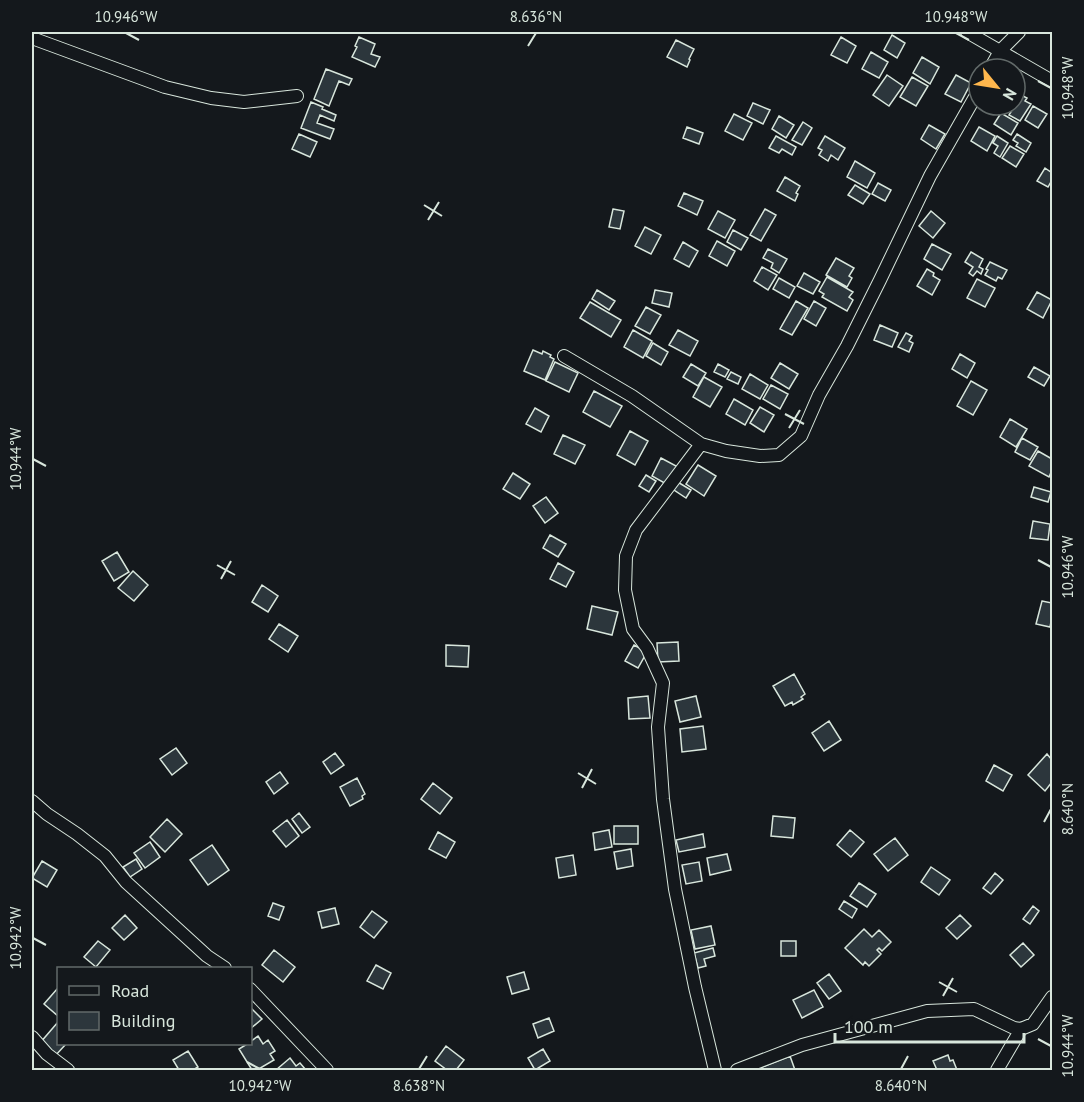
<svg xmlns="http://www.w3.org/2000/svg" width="1084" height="1102" font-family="'PT Sans',sans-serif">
  <rect width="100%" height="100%" fill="#14181c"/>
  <path fill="#2c363c" stroke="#d8e6dc" stroke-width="1.5" d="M892 35 905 43 897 58 884 50Z
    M359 37 375 44 371 54 380 57 375 67 352 57 357 47 355 46Z
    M841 37 856 46 847 63 831 55Z
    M676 40 694 49 689 59 690 60 687 67 667 57Z
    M871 52 888 62 879 78 862 69Z
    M922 57 939 67 930 84 913 73Z
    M326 69 352 79 349 85 339 81 329 106 314 99Z
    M887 75 903 86 889 106 873 95Z
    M956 75 971 83 961 102 945 94Z
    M912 77 928 86 916 106 900 97Z
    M1021 95 1027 98 1025 101 1031 104 1020 121 1009 115Z
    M311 102 323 107 322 109 336 115 334 121 320 115 317 123 334 129 330 139 301 128Z
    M753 103 770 110 763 124 747 116Z
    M1033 106 1047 114 1038 128 1025 120Z
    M1001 113 1018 123 1011 135 994 124Z
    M734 114 752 123 743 140 725 131Z
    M779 116 794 125 786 138 772 129Z
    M803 122 812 128 802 145 792 140Z
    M929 125 945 134 936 149 921 139Z
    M687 127 703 133 699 144 683 138Z
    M979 127 995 136 987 151 971 141Z
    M299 134 317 142 310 157 292 149Z
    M1017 134 1031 143 1026 152 1016 146 1018 143 1013 140Z
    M776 136 796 147 792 155 782 149 779 153 769 148Z
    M825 136 845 148 838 160 831 155 828 161 819 155 822 150 818 148Z
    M997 136 1008 143 1000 157 994 153 998 146 993 143Z
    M1010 146 1024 154 1016 167 1002 158Z
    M855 161 875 173 867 188 847 177Z
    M1045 168 1052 173V180L1048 187 1037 181Z
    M785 177 800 186 796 193 798 194 795 201 777 191Z
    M878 183 891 190 885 201 872 194Z
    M855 185 870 194 863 204 848 195Z
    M684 193 703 201 697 215 678 206Z
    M613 209 624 211 620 229 609 227Z
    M765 209 776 215 761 241 750 235Z
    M718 211 735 220 725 238 708 229Z
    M931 211 945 223 933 238 919 226Z
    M645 227 661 235 651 254 635 246Z
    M733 230 748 238 741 250 727 242Z
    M717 241 735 251 727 266 709 256Z
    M683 242 698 251 689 267 674 259Z
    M932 244 951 254 942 270 924 259Z
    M768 249 787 259 779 273 771 268 773 263 763 258Z
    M971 252 983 259 979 267 983 269 981 274 977 271 973 276 969 273 973 267 965 262Z
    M836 258 854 268 849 276 852 278 847 287 826 275Z
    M990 262 1007 270 1002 279 998 277 996 281 985 275 988 270 986 269Z
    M762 267 777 275 768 290 754 281Z
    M927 269 934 273 933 276 940 280 932 295 917 286Z
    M804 273 820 282 813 294 797 286Z
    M827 277 853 292 849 297 853 300 847 311 822 297 824 294 819 291Z
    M779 278 795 287 789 298 773 289Z
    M977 279 995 288 985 307 967 298Z
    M597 290 615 301 609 310 592 299Z
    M655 290 672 293 669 307 652 303Z
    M1037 292 1052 300 1043 318 1027 309Z
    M796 301 808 308 792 335 780 329Z
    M814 301 826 308 816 326 804 319Z
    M590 302 621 320 611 337 580 318Z
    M646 307 661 315 650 334 635 326Z
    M880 325 898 333 892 347 874 340Z
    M633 330 652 341 643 358 624 347Z
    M678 330 698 341 690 356 669 345Z
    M906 333 912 336 909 341 913 343 909 352 898 347Z
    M653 343 668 352 661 365 646 356Z
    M533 350 542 354 543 351 551 355 550 357 554 359 545 380 524 371Z
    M960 354 975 363 967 378 952 369Z
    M555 362 578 373 569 392 546 381Z
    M780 363 798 374 789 389 771 378Z
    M691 364 706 373 698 386 683 377Z
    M718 364 729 370 725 377 714 372Z
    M1034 367 1050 376 1044 386 1028 377Z
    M731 372 741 377 738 384 727 379Z
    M750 374 768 385 760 399 742 389Z
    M704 377 722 387 710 407 693 397Z
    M971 381 987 390 973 415 957 406Z
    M771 385 788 394 780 409 763 399Z
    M594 391 622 406 610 427 583 412Z
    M734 399 753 410 745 425 726 414Z
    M760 407 774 415 764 432 750 423Z
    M535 408 549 416 541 432 526 424Z
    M1010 419 1027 429 1016 447 1000 437Z
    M630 431 648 441 635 465 617 455Z
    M563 435 585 445 575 464 554 454Z
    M1022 438 1038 447 1030 460 1015 452Z
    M1038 451 1052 459V470L1049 477 1029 466Z
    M661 458 678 467 668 485 652 476Z
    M698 465 716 476 704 496 686 484Z
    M513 473 530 484 520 499 503 489Z
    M646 475 656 481 649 492 639 486Z
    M676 481 691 490 686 498 671 488Z
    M1034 487 1051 492 1048 502 1031 497Z
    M546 497 558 513 545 523 533 506Z
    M1033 521 1050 524 1048 540 1030 538Z
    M550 535 566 544 558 557 543 548Z
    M117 552 129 572 114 581 102 561Z
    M558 563 574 572 566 587 550 579Z
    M133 571 148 585 134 601 118 588Z
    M262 585 278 596 268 612 252 602Z
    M1042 601 1052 603V617L1050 627 1036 624Z
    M592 606 618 612 612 635 587 629Z
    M279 624 298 636 288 652 269 639Z
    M678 642 679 661 658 662 657 643Z
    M446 645 469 646 468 667 446 666Z
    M634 645 647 652 638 668 625 661Z
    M794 674 805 694 801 697 803 699 793 705 792 702 785 706 773 686Z
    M648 696 650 718 629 719 628 698Z
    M696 696 701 717 680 722 675 701Z
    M829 721 841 740 824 751 812 733Z
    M703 726 706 749 682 752 680 729Z
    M176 748 187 763 172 775 160 759Z
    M335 753 344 765 331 774 323 762Z
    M1047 754 1052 760V782L1045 791 1028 775Z
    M994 765 1012 775 1003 791 986 781Z
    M280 772 288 783 274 794 266 782Z
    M357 778 365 794 362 796 363 799 350 806 340 787Z
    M433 783 452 798 440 814 421 799Z
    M299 813 310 827 302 833 292 819Z
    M773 816 795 818 793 838 771 836Z
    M167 819 182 834 165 852 150 837Z
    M287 820 299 836 286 847 273 831Z
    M614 826H638V844H614Z
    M609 830 612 847 595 850 593 833Z
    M850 830 864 842 851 857 837 845Z
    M438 832 455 842 446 858 429 849Z
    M703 834 705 847 679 852 676 840Z
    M895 838 908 855 888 871 874 854Z
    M150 842 160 857 145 868 134 853Z
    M212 845 229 870 208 885 190 860Z
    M631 849 633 866 617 869 614 852Z
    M727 854 731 870 710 875 707 858Z
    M573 855 576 875 559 878 556 858Z
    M136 859 142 869 130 877 123 867Z
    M42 861 57 870 47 887 32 878Z
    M699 862 702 881 686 884 682 865Z
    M931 867 950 880 939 895 921 882Z
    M995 873 1003 880 991 894 983 888Z
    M859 883 876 894 867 907 850 896Z
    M844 901 857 909 852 918 839 909Z
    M273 903 284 907 279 920 268 916Z
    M1033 906 1039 911 1030 924 1023 919Z
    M335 908 339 924 322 928 318 912Z
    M372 911 387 922 374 938 360 927Z
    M125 915 137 928 124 940 112 928Z
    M960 915 971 926 957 939 946 928Z
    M711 926 715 945 695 949 691 930Z
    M864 929 872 937 879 930 891 942 882 951 879 948 877 950 881 954 869 966 865 962 863 965 845 948Z
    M98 941 110 950 96 967 84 957Z
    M781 941H796V956H781Z
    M1023 943 1034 955 1021 967 1010 955Z
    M713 948 715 956 704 959 706 966 698 968 694 953Z
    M274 950 295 967 283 982 262 965Z
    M376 965 391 973 383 989 367 981Z
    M524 972 529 989 512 994 507 977Z
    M829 974 841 991 829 999 817 983Z
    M57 989 58 990V1016L44 1004Z
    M814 990 823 1007 802 1018 793 1000Z
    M250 1007 262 1019 250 1029Z
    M549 1018 554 1031 538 1038 533 1024Z
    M58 1022V1044H66L55 1056 40 1043Z
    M258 1036 263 1044 268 1040 275 1051 270 1054 274 1060 257 1070H252L239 1049 247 1044H250V1042Z
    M446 1046 464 1060 456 1070H447L435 1061Z
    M543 1049 550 1061 535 1070 528 1058Z
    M188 1051 198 1067 193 1070H179L173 1060Z
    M948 1055 950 1061 953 1060 957 1070H937L933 1061Z
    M790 1056 795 1070H763L762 1067Z
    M290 1058 296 1066 300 1063 306 1070H276Z"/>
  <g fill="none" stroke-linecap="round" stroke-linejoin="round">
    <g stroke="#d8e6dc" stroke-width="14">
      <path id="minor" d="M967 32 1052 81
        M32 38 165 87 211 98 244 102 297 96
        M990 69 1000 51 1019 32
        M564 356 632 396 701 444 726 451 760 456 779 455 801 436 819 395 847 346 880 280 930 176 979 90
        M701 444 636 530 626 556 625 590 633 629 647 648 663 683 658 727 663 799 675 889 695 987 715 1070
        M32 801 47 814 77 834 105 856 126 882 207 956 225 968
        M250 989 327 1070
        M32 1037 47 1054 68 1070
        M737 1070 802 1045 927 1011 974 1009 1014 1028 1021 1029 1033 1024 1052 997
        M997 1070 1021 1029"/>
    </g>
    <use href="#minor" stroke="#14181c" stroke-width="12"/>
  </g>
  <path fill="none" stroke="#d8e6dc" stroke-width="2" d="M126 33 139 40M956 33 969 40M528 46 536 33M1038 81 1051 88M424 205 442 216M428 220 439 202M785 414 804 424M789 428 800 410M33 459 46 466M1038 560 1051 567M217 565 235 575M221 579 231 561M578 773 596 784M582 788 592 769M1044 822 1051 809M33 938 46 945M939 982 957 992M943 996 953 978M1038 1039 1051 1046M247 1062 260 1069M419 1069 427 1056M901 1069 908 1056"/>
  <rect width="1084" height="1102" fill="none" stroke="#14181c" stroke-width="66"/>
  <rect x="57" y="967" width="195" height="78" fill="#14181c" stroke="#626a69" stroke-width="1.5"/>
  <rect x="69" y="986" width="30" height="9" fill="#14181c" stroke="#626a69" stroke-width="1.5"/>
  <text x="111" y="997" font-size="18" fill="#d8e6dc">Road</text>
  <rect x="69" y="1012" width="30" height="18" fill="#2c363c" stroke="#626a69" stroke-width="1.5"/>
  <text x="111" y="1027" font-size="18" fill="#d8e6dc">Building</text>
  <g transform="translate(997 87) rotate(120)"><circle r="28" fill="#14181c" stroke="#626a69" stroke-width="1.5"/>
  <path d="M0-4.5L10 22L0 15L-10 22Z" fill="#ffb74d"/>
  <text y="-9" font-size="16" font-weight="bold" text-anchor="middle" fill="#d8e6dc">N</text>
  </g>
  <path d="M835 1033v9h189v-9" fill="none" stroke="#d8e6dc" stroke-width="3"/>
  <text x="844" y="1033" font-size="18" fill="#d8e6dc" stroke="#14181c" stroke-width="4.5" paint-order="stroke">100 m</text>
  <rect x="33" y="33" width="1018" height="1036" fill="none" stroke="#d8e6dc" stroke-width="2"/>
  <g font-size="15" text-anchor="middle" fill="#d8e6dc">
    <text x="126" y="22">10.946°W</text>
    <text x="536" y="22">8.636°N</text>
    <text x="956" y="22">10.948°W</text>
    <text transform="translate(1068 88) rotate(-90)" y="5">10.948°W</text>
    <text transform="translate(16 459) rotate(-90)" y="5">10.944°W</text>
    <text transform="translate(1068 567) rotate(-90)" y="5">10.946°W</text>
    <text transform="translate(1068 809) rotate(-90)" y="5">8.640°N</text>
    <text transform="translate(16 938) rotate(-90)" y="5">10.942°W</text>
    <text transform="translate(1068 1046) rotate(-90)" y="5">10.944°W</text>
    <text x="260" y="1091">10.942°W</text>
    <text x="419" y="1091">8.638°N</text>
    <text x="901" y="1091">8.640°N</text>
  </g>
</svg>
